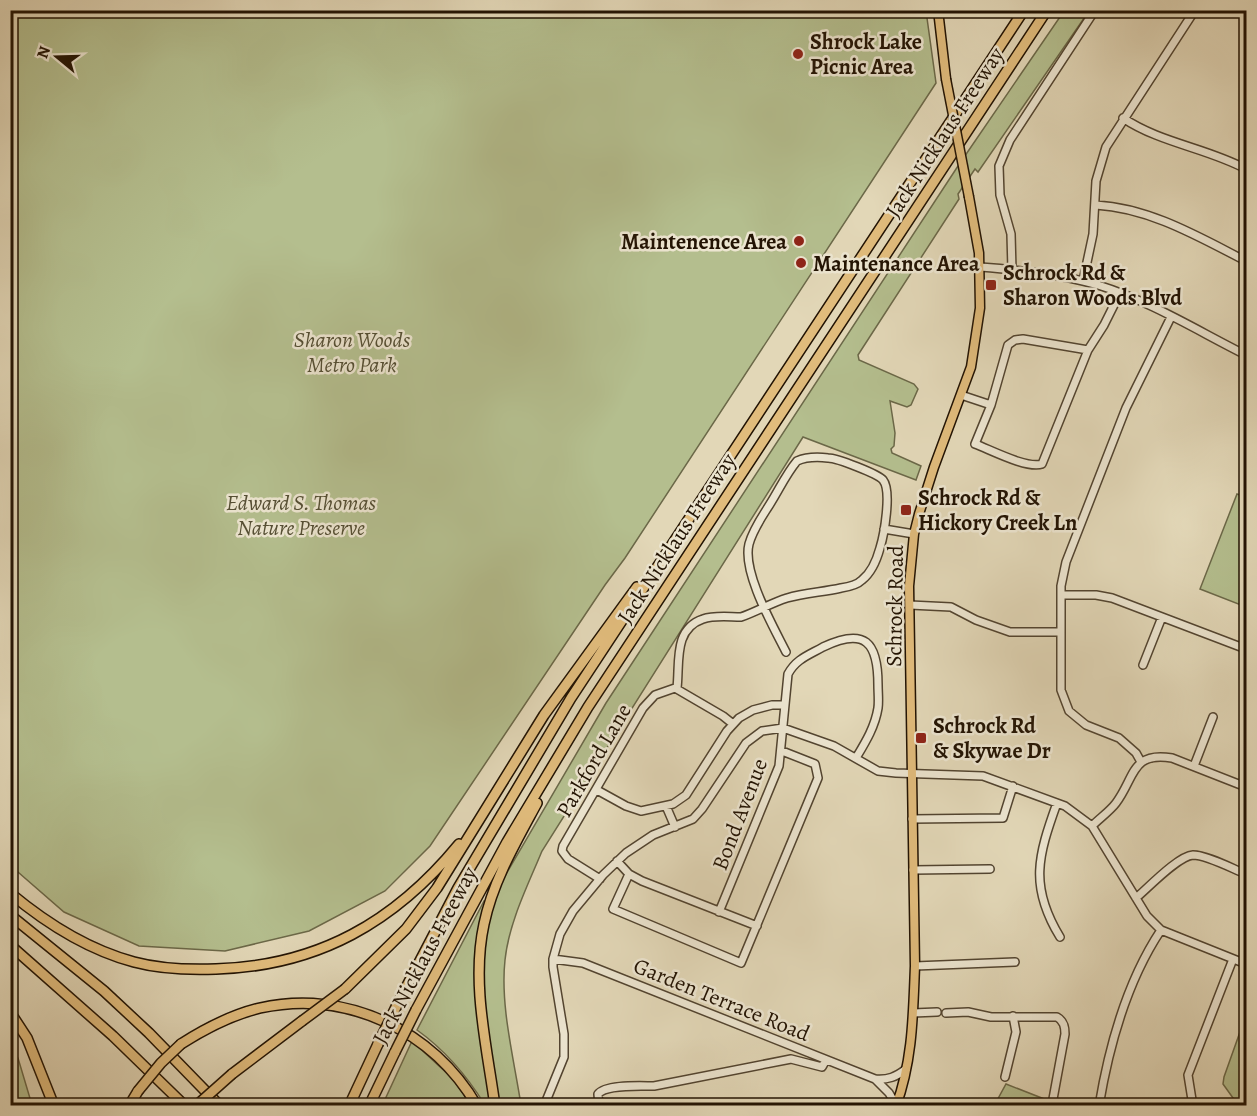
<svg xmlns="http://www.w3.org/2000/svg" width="1257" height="1116" font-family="Alegreya,serif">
  <rect width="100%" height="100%" fill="#e2d7b7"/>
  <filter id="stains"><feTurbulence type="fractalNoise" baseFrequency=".00333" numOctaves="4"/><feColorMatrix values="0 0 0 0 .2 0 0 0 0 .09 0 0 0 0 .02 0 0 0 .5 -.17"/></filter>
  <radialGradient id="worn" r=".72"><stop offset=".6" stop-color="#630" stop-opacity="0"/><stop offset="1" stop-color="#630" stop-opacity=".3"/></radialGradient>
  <path fill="#b4be8e" stroke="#6b6848" stroke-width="1.5" d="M10 11H926L936 83 625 558 605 585 430 846 385 891 309 931 225 951 139 946 64 912 11 866Z
    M1064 11H1089L978 172 975 169 958 194 959 199 858 355 859 360 914 384 918 389 911 405 907 407 890 401 895 433 894 446 891 449 892 453 921 466 916 480 803 437 542 851C528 885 509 922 505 960 500 1006 514 1059 521 1105L499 1106 485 1016 482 978 488 921 502 881 606 703 958 166Z
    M1237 494 1246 497V607L1200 589Z
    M484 901 486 902C465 967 483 1039 491 1105H485C467 1076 445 1050 417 1030Z
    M1246 1015V1105H1238L1223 1084 1224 1077Z
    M412 1041 452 1078 472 1106H382Z
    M10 1047 18 1058 32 1105H11Z
    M1006 1084 1057 1104 1056 1106H994Z"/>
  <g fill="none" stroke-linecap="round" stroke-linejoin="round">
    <g stroke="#524430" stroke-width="10">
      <path id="minor" d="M1123 118C1160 143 1207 148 1246 169
        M1096 205C1150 208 1199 237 1246 261
        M980 267C1020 270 1060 274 1098 285 1150 301 1198 331 1246 355
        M1012 270 1011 234 1000 195 999 166 1010 140 1095 10
        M1083 281 1093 234 1096 181 1106 147 1195 10
        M1088 350 1023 339 1015 340 1008 345 991 405 975 444C991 450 1027 469 1042 464L1088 350 1104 325 1120 293
        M961 395 991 405
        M884 529 914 534
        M1061 595H1096L1112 598 1246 649
        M910 605 951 607 976 620 1010 632H1061
        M1143 665 1162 617
        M677 688C680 663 673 629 703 619 714 615 729 617 741 617 756 612 771 603 787 598 805 593 823 592 841 588 848 587 857 585 862 580 871 573 877 559 880 548 884 535 892 491 883 480 878 474 837 458 828 458 819 457 806 457 797 461 786 474 779 490 770 504 762 517 753 529 749 544 742 572 773 626 786 652
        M1141 762 1136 753 1119 738 1086 725 1069 711 1061 690V586L1066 562 1126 408 1171 317
        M1194 766 1213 717
        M597 790 626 806 641 811 673 804 686 795 727 731 739 718 753 710 772 705H784
        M1057 803C1038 856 1029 886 1060 937
        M666 806 675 827
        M912 819 1003 818 1013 786
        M1092 826C1100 818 1110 811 1116 803 1135 778 1131 751 1172 758L1246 787
        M617 861 629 874 642 881 757 926
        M913 870 990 869
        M629 874 613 909 741 963 818 778 815 764 782 751
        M600 879 568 859 562 851 563 846 643 708 655 695 675 688 723 716 733 724
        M1136 898C1148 888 1178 856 1193 855 1207 855 1233 869 1246 874
        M719 912 779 766 788 674C796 659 809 655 823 647 865 627 878 642 878 685 878 693 879 701 878 708 875 727 865 743 856 758
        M553 959 583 963 875 1079C888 1080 896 1077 906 1069
        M915 966 1015 962
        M913 1013 937 1012
        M946 1013 968 1012 991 1017H1057C1064 1021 1065 1027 1065 1034L1053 1099
        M1005 1077 1016 1032 1013 1016
        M875 1079 889 1093 896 1105
        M544 1106 564 1057V1034L553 967V959L560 934 573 911 603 875 626 853 653 835 693 819 702 809 746 743 762 731 783 728 834 746 878 771 896 773 983 776 1065 806 1092 826 1147 916 1161 930 1246 964
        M599 1106 598 1094C606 1084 640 1086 654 1086L791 1059 822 1067 826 1060
        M949 1106V1105
        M1099 1106C1109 1046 1127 981 1161 930
        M1193 1106 1188 1075 1233 959"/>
    </g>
    <g stroke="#221303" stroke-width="11">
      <path id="major" d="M938 10 946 79
        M896 1106C913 1060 913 1013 915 966L909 586 914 534 919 514 934 467 971 367 980 308 979 253 969 197"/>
    </g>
    <g stroke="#221303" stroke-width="12">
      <path id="highway" d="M10 893C46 923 89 950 134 962 160 969 188 970 216 969 318 966 395 922 459 844
        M10 915 104 991 149 1033 220 1106
        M10 945 113 1036 185 1106
        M345 989 406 929 437 888 544 715 637 587
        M399 1001 458 888 571 698 1024 10
        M416 1010 507 842 588 707 1047 10
        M10 1012 27 1038 54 1106
        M181 1044C206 1028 231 1015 260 1008 346 989 433 1030 477 1106
        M232 1074 302 1021
        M129 1106 138 1091
        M349 1106 378 1044
        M369 1106 395 1052
        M495 1106C487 1047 471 983 484 924 493 881 516 842 537 803"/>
    </g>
    <use href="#minor" stroke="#ece5d0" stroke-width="7"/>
    <use href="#major" stroke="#e1bc7c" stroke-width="8"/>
    <use href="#highway" stroke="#e1bc7c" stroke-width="9"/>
    <g stroke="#221303" stroke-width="11" stroke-linecap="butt">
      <path id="major-bridge" d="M946 79 969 197"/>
    </g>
    <g stroke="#221303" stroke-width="12" stroke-linecap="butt">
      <path id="highway-bridge" d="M302 1021 345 989
        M378 1044 399 1001
        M395 1052 416 1010
        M138 1091 161 1063 181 1044
        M196 1106 232 1074"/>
    </g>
    <use href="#major-bridge" stroke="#e1bc7c" stroke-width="8"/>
    <use href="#highway-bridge" stroke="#e1bc7c" stroke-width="9"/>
  </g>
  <g fill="#8f2418" stroke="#ece5d0" stroke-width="2">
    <circle cx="798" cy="54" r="6"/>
    <circle cx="799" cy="241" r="6"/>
    <circle cx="801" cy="263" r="6"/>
    <rect x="985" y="279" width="12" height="12" rx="3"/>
    <rect x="900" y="504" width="12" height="12" rx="3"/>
    <rect x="915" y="732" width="12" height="12" rx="3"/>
  </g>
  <g text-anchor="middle" stroke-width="5" stroke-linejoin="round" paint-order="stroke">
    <g font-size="22" font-weight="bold" fill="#221303" stroke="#ece5d0" text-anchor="start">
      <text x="810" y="49">Shrock Lake<tspan x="810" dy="25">Picnic Area</tspan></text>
      <text x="787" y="249" text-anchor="end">Maintenence Area</text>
      <text x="813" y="271">Maintenance Area</text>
      <text x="1003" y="280">Schrock Rd &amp;<tspan x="1003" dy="25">Sharon Woods Blvd</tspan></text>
      <text x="918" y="505">Schrock Rd &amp;<tspan x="918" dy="25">Hickory Creek Ln</tspan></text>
      <text x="933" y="733">Schrock Rd<tspan x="933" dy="25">&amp; Skywae Dr</tspan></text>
    </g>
    <g font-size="22" fill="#221303" stroke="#ece5d0">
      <text transform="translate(944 132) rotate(-57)" y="8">Jack Nicklaus Freeway</text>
      <text transform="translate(676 538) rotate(-57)" y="8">Jack Nicklaus Freeway</text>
      <text transform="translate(894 606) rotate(-89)" y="8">Schrock Road</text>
      <text transform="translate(593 760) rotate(-60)" y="8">Parkford Lane</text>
      <text transform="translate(739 814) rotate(-69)" y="8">Bond Avenue</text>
      <text transform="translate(424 955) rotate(-62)" y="8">Jack Nicklaus Freeway</text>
      <text transform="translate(722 999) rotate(22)" y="8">Garden Terrace Road</text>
    </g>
    <g font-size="22" font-style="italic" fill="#554f34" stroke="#ece5d0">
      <text x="352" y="347">Sharon Woods<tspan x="352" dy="25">Metro Park</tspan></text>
      <text x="301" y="510">Edward S. Thomas<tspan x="301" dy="25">Nature Preserve</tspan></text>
    </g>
  </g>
  <rect width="1257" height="1116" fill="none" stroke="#e2d7b7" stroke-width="36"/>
  <rect x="12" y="12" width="1233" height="1092" fill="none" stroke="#221303" stroke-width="3"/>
  <rect x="18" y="18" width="1221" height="1080" fill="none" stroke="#221303" stroke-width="1.5"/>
  <g transform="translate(57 57) rotate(289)" stroke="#ece5d0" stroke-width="4.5" paint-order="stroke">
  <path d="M0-4.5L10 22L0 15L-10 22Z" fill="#221303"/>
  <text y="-9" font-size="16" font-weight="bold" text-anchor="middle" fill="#221303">N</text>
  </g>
  <rect width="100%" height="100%" filter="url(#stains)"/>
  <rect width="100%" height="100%" fill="url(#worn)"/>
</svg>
